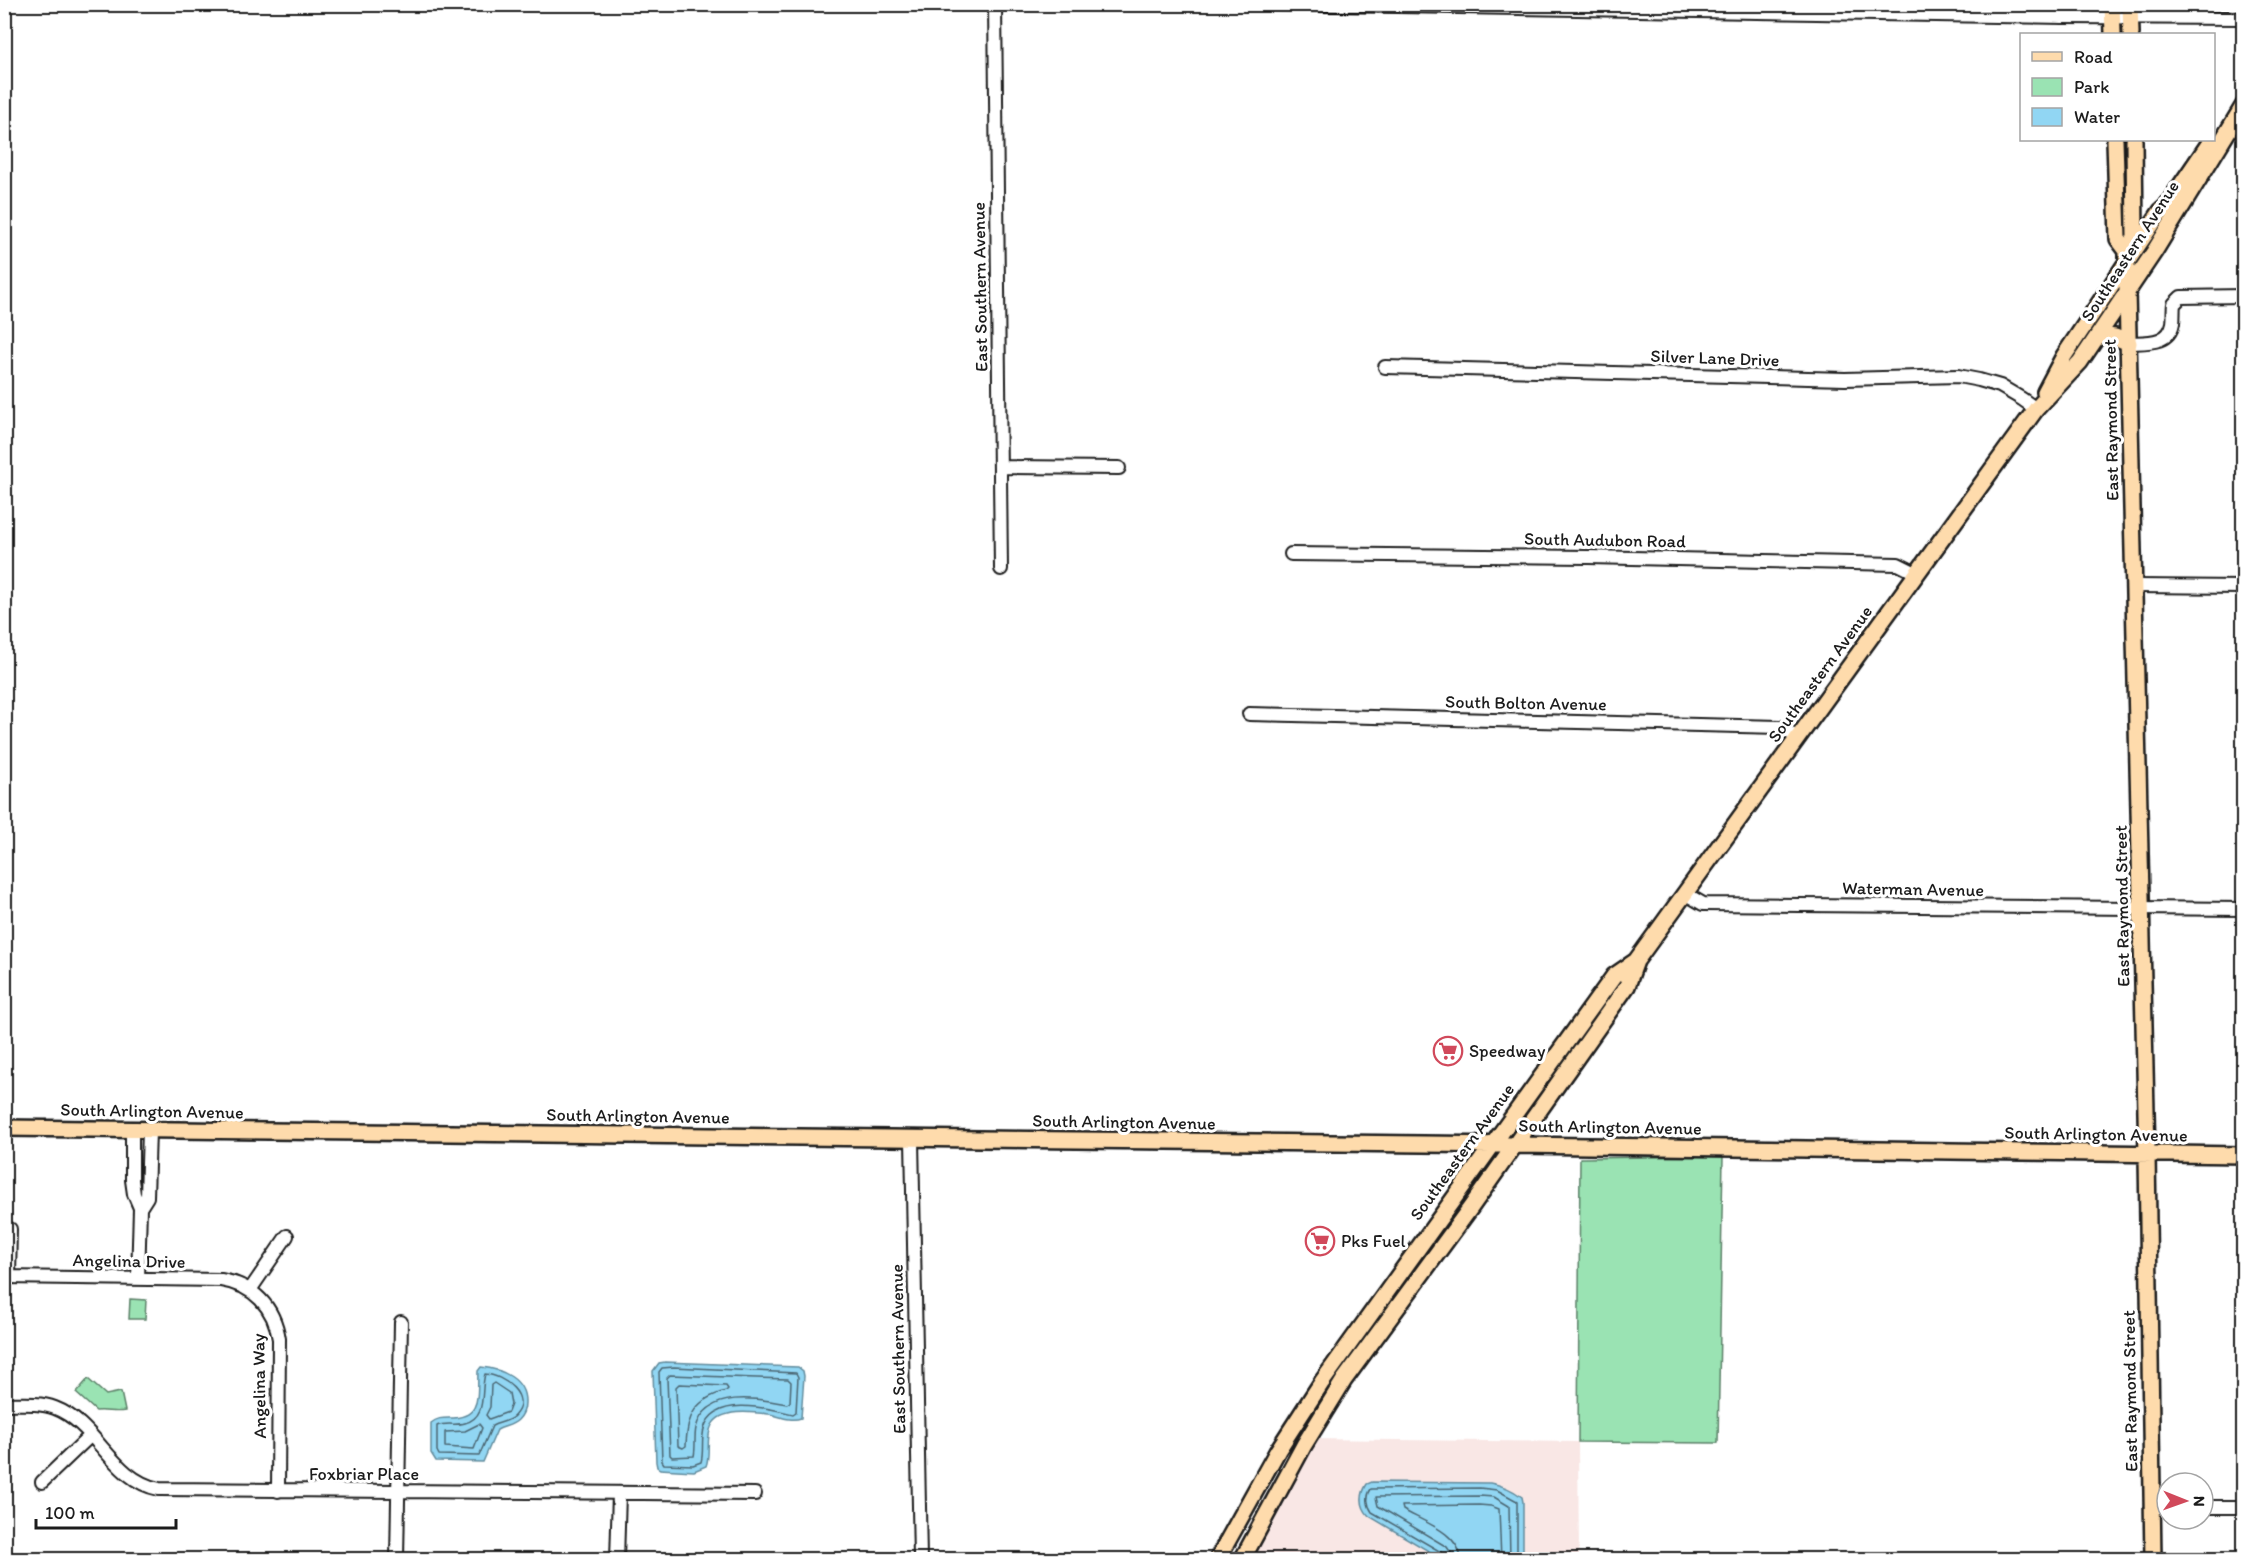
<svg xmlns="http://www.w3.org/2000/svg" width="2248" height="1564" font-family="Itim,sans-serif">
  <rect width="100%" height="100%" fill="#fff"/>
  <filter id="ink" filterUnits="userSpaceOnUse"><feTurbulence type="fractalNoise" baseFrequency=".0167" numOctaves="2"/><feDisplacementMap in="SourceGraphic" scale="12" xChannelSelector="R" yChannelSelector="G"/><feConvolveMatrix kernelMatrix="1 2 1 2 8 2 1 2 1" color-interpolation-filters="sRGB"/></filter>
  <g filter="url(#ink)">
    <path fill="#f9e7e5" d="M1308 1439 1578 1442 1579 1559 1252 1560Z"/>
    <path fill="#9ae3b3" stroke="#5b8068" stroke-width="1.5" d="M1723 1156 1718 1443 1578 1442 1580 1158Z
      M130 1299 146 1300 145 1319H129Z
      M88 1379 106 1395 121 1392 125 1411C115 1413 106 1410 96 1411L76 1393Z"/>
    <path fill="#91d6f3" stroke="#628c9d" stroke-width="1.5" d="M665 1362 798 1367 803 1371 804 1376 801 1418C791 1422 779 1416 769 1414 752 1412 721 1408 712 1425 705 1438 711 1453 706 1466L694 1471 660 1469 657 1467 656 1462 653 1371 659 1363Z
      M481 1367C502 1369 526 1379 525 1403 525 1409 523 1415 518 1420 512 1426 504 1426 497 1430L483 1462 436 1461 431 1453V1423C437 1418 442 1418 449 1418 482 1418 477 1397 478 1371Z
      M1372 1482 1490 1483C1502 1485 1513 1490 1522 1497L1523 1502V1559H1442L1369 1516C1360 1506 1360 1495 1367 1484Z"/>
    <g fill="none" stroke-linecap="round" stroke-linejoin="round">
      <path stroke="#4b6672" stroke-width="1.5" d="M674 1367 796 1373 798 1377 796 1412 793 1414C768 1408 713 1394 704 1429 701 1440 704 1452 701 1462L693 1465 664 1464 662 1461 659 1372 662 1368Z
        M485 1374C503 1375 533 1396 514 1416 509 1422 499 1422 492 1426L479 1456 439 1455 437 1451V1426C446 1422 456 1426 465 1423 488 1417 480 1391 485 1374Z
        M670 1375 788 1379 791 1382 790 1402 787 1404C758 1398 706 1389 696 1428 694 1437 696 1447 694 1456L672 1457 670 1455 667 1378Z
        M494 1383 509 1393 511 1404 508 1412 489 1419 486 1415 490 1407 491 1385Z
        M679 1384 726 1386 728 1389 726 1391C695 1399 687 1415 686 1446L683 1448 678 1446 676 1387Z
        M479 1424 482 1428 474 1449 445 1447V1432L465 1431Z
        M1444 1560 1441 1552 1372 1512C1367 1505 1366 1496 1371 1489L1480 1488 1497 1490 1517 1501V1560
        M1452 1560 1451 1553 1447 1547 1378 1506 1376 1497 1480 1496 1494 1497 1509 1506 1510 1560
        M1461 1560C1460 1533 1422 1521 1403 1510L1402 1506 1479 1505 1491 1506 1499 1509 1501 1560"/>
      <g stroke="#1c1c1c" stroke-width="16">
        <path id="minor" d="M995 4 1001 569
          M1277 4 2063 17 2244 18
          M2129 343C2146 342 2169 345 2173 323 2174 317 2173 310 2174 304L2181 297 2244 296
          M1385 367 1845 379 1958 376 1979 380 2000 386 2022 399 2036 409
          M1000 467 1119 468
          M1291 554 1588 557 1898 564 1916 573
          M2134 586 2244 587
          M1249 714 1780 727 1798 738
          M1686 894 1703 904 2244 909
          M132 1130V1180L134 1194 140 1208 138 1279
          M912 1139 920 1559
          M140 1208 147 1197 149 1130
          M4 1277 221 1280C254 1285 274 1307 279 1339L278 1491
          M9 1277 10 1229
          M250 1290 287 1236
          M4 1404C21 1404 39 1402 55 1408 97 1424 112 1480 159 1489L755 1494
          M42 1482 90 1436
          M2151 1507H2167
          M2203 1507H2244
          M397 1560 401 1322
          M617 1560 619 1493"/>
      </g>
      <g stroke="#1c1c1c" stroke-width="20">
        <path id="major" d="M2112 4 2113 34
          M2130 4 2131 34
          M2115 140 2118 239 2127 251
          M2134 140 2135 237 2127 251V292L2147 1155 2153 1560
          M2099 335 2115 337 2129 343
          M2045 392 2064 356 2161 211 2166 207 2209 144
          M4 1128 1514 1145 2244 1155
          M1217 1560 1278 1450 1322 1382 1614 976 1636 961
          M1242 1560 1304 1445 1344 1380 1471 1207 1627 986 1636 961 2036 409 2080 362 2154 252 2244 105"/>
      </g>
      <use href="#minor" stroke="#fff" stroke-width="12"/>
      <use href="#major" stroke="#fedbac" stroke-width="15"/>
    </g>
  </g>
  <defs>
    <g id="supermarket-ring" transform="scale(1.5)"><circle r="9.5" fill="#fff" stroke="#d1495b" stroke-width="1.5"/><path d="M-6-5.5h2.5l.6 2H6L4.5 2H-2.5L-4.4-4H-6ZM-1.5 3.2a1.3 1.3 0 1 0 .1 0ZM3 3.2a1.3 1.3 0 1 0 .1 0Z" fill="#d1495b"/></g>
  </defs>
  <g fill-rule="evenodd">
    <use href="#supermarket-ring" x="1448" y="1051"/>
    <use href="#supermarket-ring" x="1320" y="1241"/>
  </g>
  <g text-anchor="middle" stroke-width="6" stroke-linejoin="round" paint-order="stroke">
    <g font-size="18" fill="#1c1c1c" stroke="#fff">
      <text transform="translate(2130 251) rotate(-57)" y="6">Southeastern Avenue</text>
      <text transform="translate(980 287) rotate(-91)" y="6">East Southern Avenue</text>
      <text transform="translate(1715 358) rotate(2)" y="6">Silver Lane Drive</text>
      <text transform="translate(2111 420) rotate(-91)" y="6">East Raymond Street</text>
      <text transform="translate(1605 540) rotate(1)" y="6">South Audubon Road</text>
      <text transform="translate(1820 674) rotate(-54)" y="6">Southeastern Avenue</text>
      <text transform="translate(1526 703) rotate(1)" y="6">South Bolton Avenue</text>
      <text transform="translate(1913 889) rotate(1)" y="6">Waterman Avenue</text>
      <text transform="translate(2122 906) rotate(-91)" y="6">East Raymond Street</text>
      <text transform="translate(152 1111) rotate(1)" y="6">South Arlington Avenue</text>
      <text transform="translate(638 1116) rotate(1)" y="6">South Arlington Avenue</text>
      <text transform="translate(1124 1122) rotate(1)" y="6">South Arlington Avenue</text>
      <text transform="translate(1610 1127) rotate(1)" y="6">South Arlington Avenue</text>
      <text transform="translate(2096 1134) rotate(1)" y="6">South Arlington Avenue</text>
      <text transform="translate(1462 1152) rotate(-54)" y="6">Southeastern Avenue</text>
      <text transform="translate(129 1261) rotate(1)" y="6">Angelina Drive</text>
      <text transform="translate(898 1349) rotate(-91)" y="6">East Southern Avenue</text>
      <text transform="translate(259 1386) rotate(-91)" y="6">Angelina Way</text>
      <text transform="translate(2130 1391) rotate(-91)" y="6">East Raymond Street</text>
      <text x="364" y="1480">Foxbriar Place</text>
    </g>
    <g font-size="18" fill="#1c1c1c" stroke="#fff" text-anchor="start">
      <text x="1469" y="1057">Speedway</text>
      <text x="1341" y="1247">Pks Fuel</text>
    </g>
  </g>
  <rect width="2248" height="1564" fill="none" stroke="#fff" stroke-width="24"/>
  <rect x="12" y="12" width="2224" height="1540" fill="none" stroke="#1c1c1c" stroke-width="2" filter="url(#ink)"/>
  <rect x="2020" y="33" width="195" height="108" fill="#ffffff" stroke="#a4a4a4" stroke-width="1.5"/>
  <rect x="2032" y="52" width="30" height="9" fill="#fedbac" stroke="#a4a4a4" stroke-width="1.5"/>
  <text x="2074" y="63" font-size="18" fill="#1c1c1c">Road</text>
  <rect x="2032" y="78" width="30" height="18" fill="#9ae3b3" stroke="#a4a4a4" stroke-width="1.5"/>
  <text x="2074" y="93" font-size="18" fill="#1c1c1c">Park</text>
  <rect x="2032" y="108" width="30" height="18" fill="#91d6f3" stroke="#a4a4a4" stroke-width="1.5"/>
  <text x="2074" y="123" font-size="18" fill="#1c1c1c">Water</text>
  <g transform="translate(2185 1501) rotate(91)"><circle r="28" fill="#ffffff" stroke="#a4a4a4" stroke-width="1.5"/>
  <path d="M0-4.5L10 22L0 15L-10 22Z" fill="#d1495b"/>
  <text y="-9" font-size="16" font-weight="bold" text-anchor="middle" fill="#1c1c1c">N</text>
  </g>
  <path d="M36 1519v9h140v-9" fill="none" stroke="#1c1c1c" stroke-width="3"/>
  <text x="45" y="1519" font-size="18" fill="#1c1c1c" stroke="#ffffff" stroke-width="4.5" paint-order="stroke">100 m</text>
</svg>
